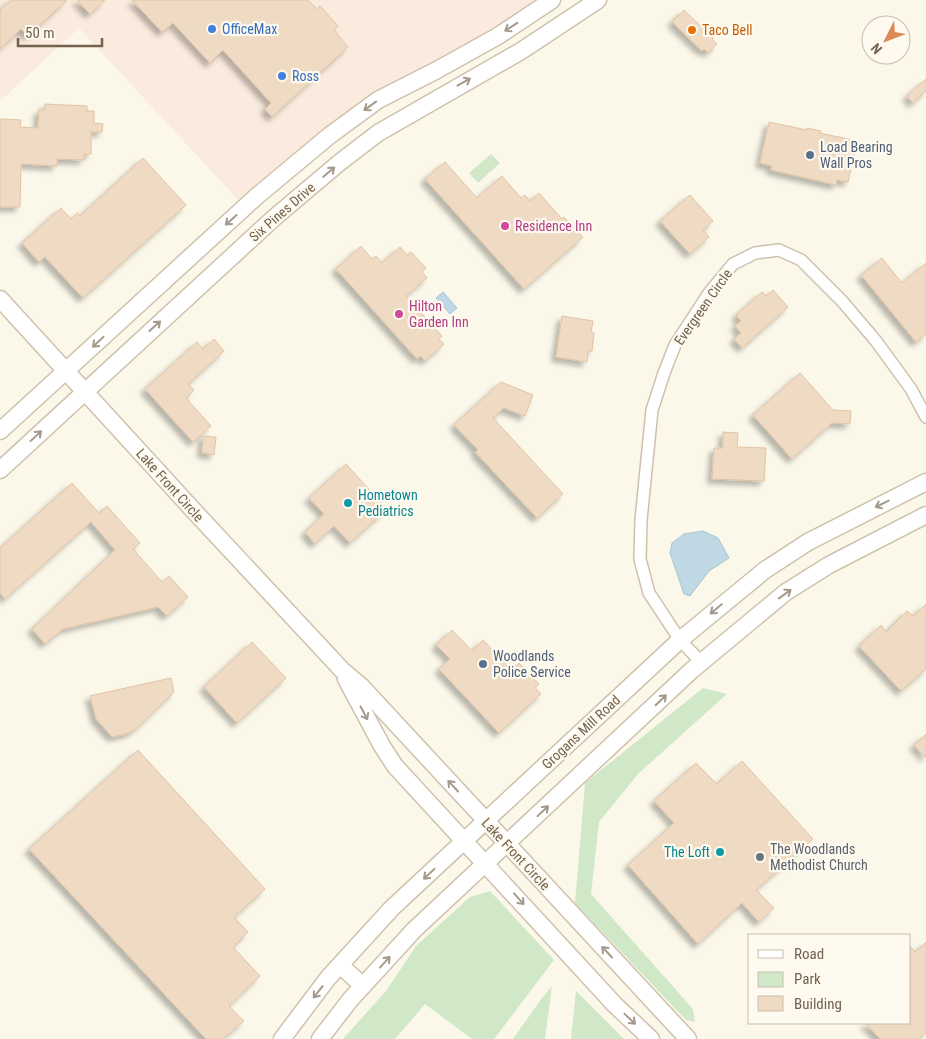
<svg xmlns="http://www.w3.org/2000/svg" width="926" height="1039" font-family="'Roboto Condensed',sans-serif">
  <defs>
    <filter id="shadow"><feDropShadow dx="-4.5" dy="4.5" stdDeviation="2.5" flood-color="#0004"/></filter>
  </defs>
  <rect width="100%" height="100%" fill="#fbf7e9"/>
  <path fill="#faebde" d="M0 0H539L493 28 373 95 240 202 79 28 0 101Z"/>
  <path fill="#d0e8c8" d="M491 154 500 163 478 183 469 173Z
    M703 688 727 694 638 774 599 822 591 894 693 1009 695 1022 686 1020 575 903 585 783Z
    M490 891 554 960 494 1039H472L425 1004 395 1039H343L385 992 417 945 470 897Z
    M552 986 545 1039H513L542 998Z
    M576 991 624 1039H571Z"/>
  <path fill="#bfd8e4" stroke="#a5c6d5" d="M443 292 457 308 450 314 436 298Z
    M703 531 718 538 729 558 709 571 690 596 684 594 670 553 672 543 684 534Z"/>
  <path fill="#efdbc3" stroke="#e0c4a4" filter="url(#shadow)" d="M11 0H67L28 36 21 29 0 49V10Z
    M77 0H105L90 14Z
    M132 0H308L317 9 320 6 338 26 334 30 348 47 272 117 265 109 271 103 223 50 210 63 173 23 162 32Z
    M684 10 713 38 712 39 717 44 708 53 704 49 702 51 672 22Z
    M926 79V91L913 103 907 96Z
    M45 104 87 106V111H94V123L103 124 102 132H91V154H84V160L57 159V166L21 164 20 207H0V119L21 120 20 127 38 128 39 110H45Z
    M769 122 807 130V128L821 131 820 133 857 141 848 182 837 180 836 185 771 170 772 166 760 163Z
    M143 158 186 205 83 298 45 257 39 262 22 243 61 208 71 219 77 213 80 216Z
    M445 162 477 198 502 176 521 198 525 195 530 201 539 193 562 219 564 217 583 237 524 289 425 179Z
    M690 195 713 221 703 230 709 237 690 254 660 221Z
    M361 246 372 259 376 256 382 263 400 247 407 255 411 252 426 268 422 272 427 278 406 296 442 336 439 339 444 344 425 361 421 356 417 359 336 269Z
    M882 258 902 283 926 263V334L916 342 861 275Z
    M773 290 788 307 742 348 734 339 741 333 735 326 741 321 736 315 762 292 766 296Z
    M562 316 593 321 591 332 594 333 592 351H588L587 362 556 357Z
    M214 339 224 351 188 384 194 390 186 398 211 426 193 442 145 389 197 342 203 349Z
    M800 373 833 410 851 411 850 424 832 423 792 459 753 415Z
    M501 382 533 395 525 416 504 408 493 418 563 494 537 518 475 452 478 450 454 425Z
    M723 432 738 433 737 447 766 448 764 481 712 479 714 448H723Z
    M203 436 216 437 214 455 202 453Z
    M346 464 387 509 350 543 334 526 315 544 305 532 324 514 309 498Z
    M72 483 99 513 107 506 140 543 133 549 162 582 169 576 188 597 167 616 158 607 63 629 45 644 32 629 115 550 91 522 5 599 0 593V548Z
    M926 604V669L901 691 859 646 881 625 886 632 907 611 913 616Z
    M452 630 472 651 483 640 511 670 519 663 539 684 535 688 541 694 499 733 439 669 450 659 436 645Z
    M252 642 286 678 237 723 204 687Z
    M171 678 174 692 136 729 129 733 112 737 96 719 90 696Z
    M926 734V758L914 745Z
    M138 750 265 889 234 917 248 932 233 947 260 976 229 1006 244 1021 223 1039H206L29 849Z
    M742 761 813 839 756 890 774 908 759 922 742 903 698 944 628 865 674 823 654 801 696 763 717 784Z
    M926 942V1033L919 1039H880L865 1023H910V946L915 952Z"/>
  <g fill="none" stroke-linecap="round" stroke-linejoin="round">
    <g stroke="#cdc1b0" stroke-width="14">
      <path id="street" d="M701 662 680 640 649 593 640 559 641 520 652 410 664 373 675 345 709 293 733 264 755 253 779 250 801 260 842 301 876 341 911 389 926 417"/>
    </g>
    <g stroke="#cfc2ad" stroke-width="19">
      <path id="secondary" d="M0 299 194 511 342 670 361 686 688 1039
        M0 431 257 196 329 136 378 100 437 70 498 36 552 0
        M0 470 275 217 339 163 378 133 521 51 598 0
        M346 679 382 746 395 766 615 1005 651 1039
        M340 965 363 986
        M282 1039 328 978 392 908 680 640 765 570 808 542 926 482
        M320 1039 350 1000 414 930 692 670 786 592 829 565 926 515"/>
    </g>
    <use href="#street" stroke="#fff" stroke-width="11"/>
    <use href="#secondary" stroke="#fff" stroke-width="16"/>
  </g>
  <defs><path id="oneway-shaft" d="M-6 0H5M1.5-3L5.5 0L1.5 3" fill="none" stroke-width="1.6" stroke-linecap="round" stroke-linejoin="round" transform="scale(1.25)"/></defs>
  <g stroke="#a5998c">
    <use href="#oneway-shaft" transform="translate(511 27) rotate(147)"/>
    <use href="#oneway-shaft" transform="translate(464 82) rotate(-29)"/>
    <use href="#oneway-shaft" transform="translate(370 106) rotate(144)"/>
    <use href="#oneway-shaft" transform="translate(329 172) rotate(-40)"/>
    <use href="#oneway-shaft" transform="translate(231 220) rotate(138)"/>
    <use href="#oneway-shaft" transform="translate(155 326) rotate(-42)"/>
    <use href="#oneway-shaft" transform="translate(98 342) rotate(137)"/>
    <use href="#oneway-shaft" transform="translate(36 436) rotate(-43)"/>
    <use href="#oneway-shaft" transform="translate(882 504) rotate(154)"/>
    <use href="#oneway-shaft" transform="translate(785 594) rotate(-36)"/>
    <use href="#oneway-shaft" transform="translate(716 609) rotate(140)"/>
    <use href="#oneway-shaft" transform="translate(661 700) rotate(-44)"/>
    <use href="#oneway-shaft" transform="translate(364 713) rotate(62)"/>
    <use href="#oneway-shaft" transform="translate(453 786) rotate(-133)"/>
    <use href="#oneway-shaft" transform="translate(543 811) rotate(-43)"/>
    <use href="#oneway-shaft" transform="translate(429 874) rotate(137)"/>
    <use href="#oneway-shaft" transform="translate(519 899) rotate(48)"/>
    <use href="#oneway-shaft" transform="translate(607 952) rotate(-133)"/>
    <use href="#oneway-shaft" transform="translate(385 962) rotate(-48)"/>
    <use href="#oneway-shaft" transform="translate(318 992) rotate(128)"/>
    <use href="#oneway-shaft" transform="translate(630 1019) rotate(43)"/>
  </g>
  <g fill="#3f7fe0" stroke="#fefaef" stroke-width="2">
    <circle cx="212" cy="29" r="5"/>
    <circle cx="282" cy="76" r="5"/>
  </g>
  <circle fill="#e8710a" stroke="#fefaef" stroke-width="2" cx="692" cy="30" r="5"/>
  <g fill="#5c6f8a" stroke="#fefaef" stroke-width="2">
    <circle cx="810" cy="155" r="5"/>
    <circle cx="483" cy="664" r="5"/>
  </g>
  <g fill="#d1479c" stroke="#fefaef" stroke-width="2">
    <circle cx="505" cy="226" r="5"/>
    <circle cx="399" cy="314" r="5"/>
  </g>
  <g fill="#0f9aa8" stroke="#fefaef" stroke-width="2">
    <circle cx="348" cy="503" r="5"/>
    <circle cx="720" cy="852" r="5"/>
  </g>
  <circle fill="#6b7280" stroke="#fefaef" stroke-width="2" cx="760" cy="857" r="5"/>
  <g text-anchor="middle" stroke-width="4.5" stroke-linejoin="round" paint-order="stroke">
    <g font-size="14" fill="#366cbe" stroke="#fefaef" text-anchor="start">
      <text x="222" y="34">OfficeMax</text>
      <text x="292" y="81">Ross</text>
    </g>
    <g font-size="14" fill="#c56008" stroke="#fefaef" text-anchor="start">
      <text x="702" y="35">Taco Bell</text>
    </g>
    <g font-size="14" fill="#4e5e75" stroke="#fefaef" text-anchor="start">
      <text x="820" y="152">Load Bearing<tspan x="820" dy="16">Wall Pros</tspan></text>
      <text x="493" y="661">Woodlands<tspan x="493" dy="16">Police Service</tspan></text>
    </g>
    <g font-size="14" fill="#74624e" stroke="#fefaef">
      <text transform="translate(282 212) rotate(-41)" y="5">Six Pines Drive</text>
      <text transform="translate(703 307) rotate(-55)" y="5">Evergreen Circle</text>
      <text transform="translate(170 485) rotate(48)" y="5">Lake Front Circle</text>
      <text transform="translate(581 732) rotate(-43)" y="5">Grogans Mill Road</text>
      <text transform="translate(516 854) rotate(47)" y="5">Lake Front Circle</text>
    </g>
    <g font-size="14" fill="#b23c85" stroke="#fefaef" text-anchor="start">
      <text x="515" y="231">Residence Inn</text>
      <text x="409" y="311">Hilton<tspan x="409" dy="16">Garden Inn</tspan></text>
    </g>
    <g font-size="14" fill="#0d838f" stroke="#fefaef" text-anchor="start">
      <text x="358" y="500">Hometown<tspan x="358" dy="16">Pediatrics</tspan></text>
      <text x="710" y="857" text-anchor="end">The Loft</text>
    </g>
    <g font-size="14" fill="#5b616d" stroke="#fefaef" text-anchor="start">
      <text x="770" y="854">The Woodlands<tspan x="770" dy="16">Methodist Church</tspan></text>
    </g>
  </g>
  <rect x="748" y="934" width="162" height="90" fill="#fefaef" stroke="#c7bdaf"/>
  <rect x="758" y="950" width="25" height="8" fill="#ffffff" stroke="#c7bdaf"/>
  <text x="794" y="959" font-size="15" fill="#74624e">Road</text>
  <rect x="758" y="972" width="25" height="15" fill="#d0e8c8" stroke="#c7bdaf"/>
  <text x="794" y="984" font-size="15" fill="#74624e">Park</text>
  <rect x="758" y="996" width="25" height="15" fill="#efdbc3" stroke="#c7bdaf"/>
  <text x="794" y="1009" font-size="15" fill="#74624e">Building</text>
  <g transform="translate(886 40) rotate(228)"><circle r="24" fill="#fefaef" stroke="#c7bdaf"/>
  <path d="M0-4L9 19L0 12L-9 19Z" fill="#dc8a58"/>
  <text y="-8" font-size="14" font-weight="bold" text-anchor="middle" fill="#74624e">N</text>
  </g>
  <path d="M18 38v8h84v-8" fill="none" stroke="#74624e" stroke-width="2.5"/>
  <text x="25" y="38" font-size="15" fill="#74624e" stroke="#fefaef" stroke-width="4" paint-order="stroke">50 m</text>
</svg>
